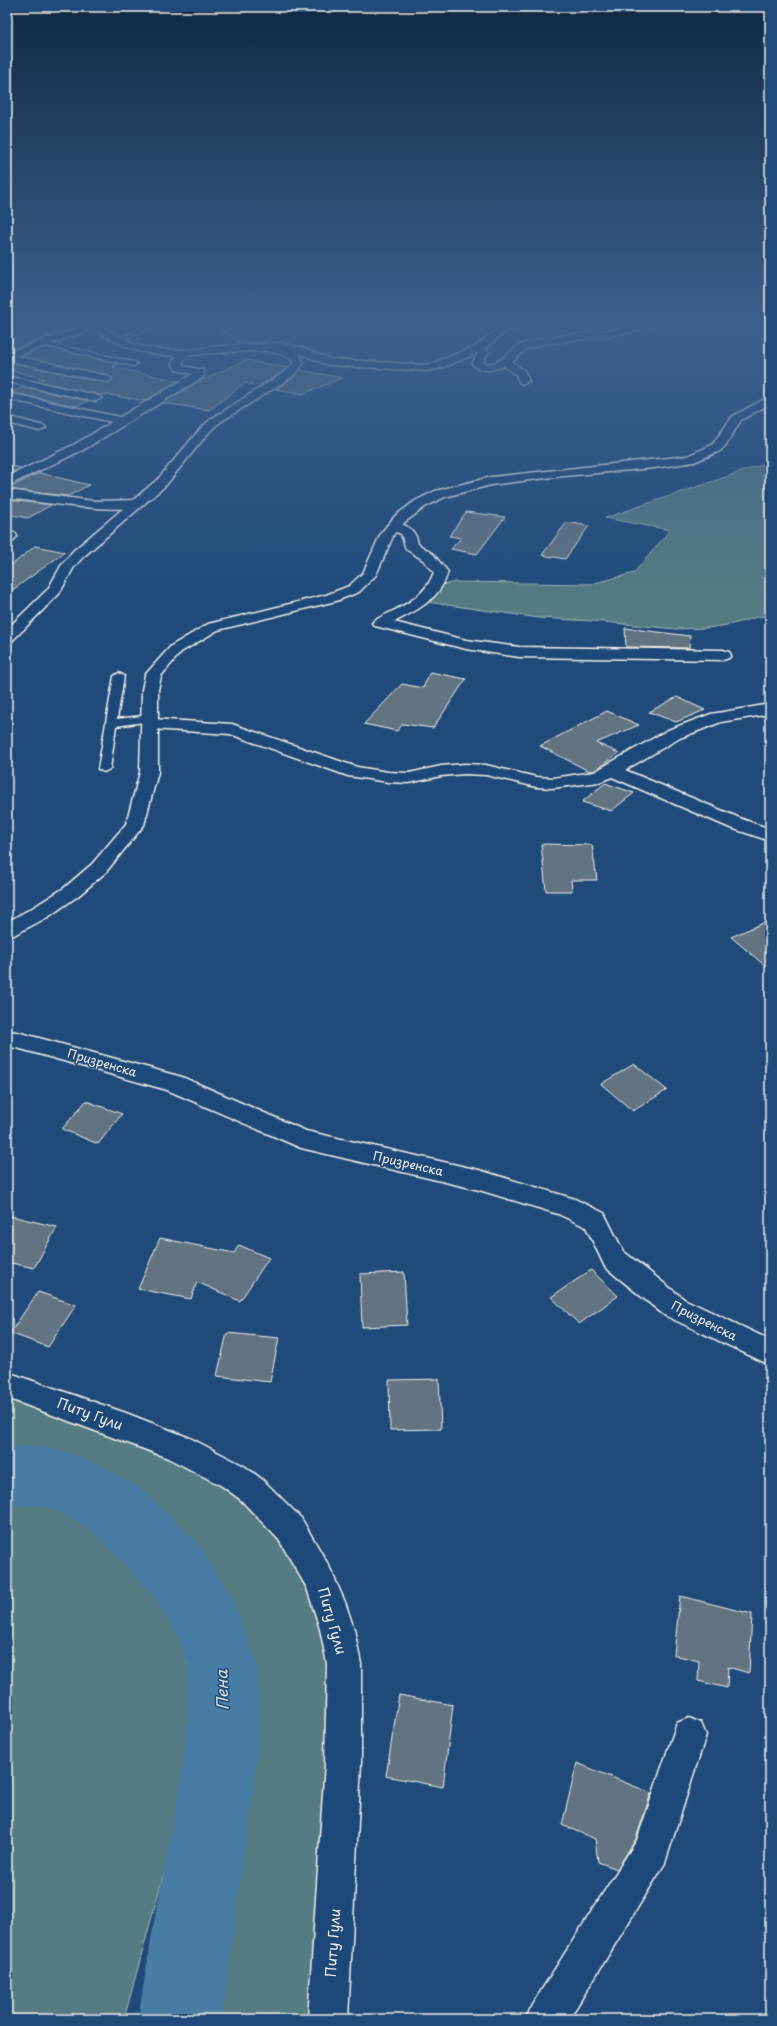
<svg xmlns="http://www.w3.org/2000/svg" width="777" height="2026" font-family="'Playpen Sans',sans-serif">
  <rect width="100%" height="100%" fill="#1f4a7a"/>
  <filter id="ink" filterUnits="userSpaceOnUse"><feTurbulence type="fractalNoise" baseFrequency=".025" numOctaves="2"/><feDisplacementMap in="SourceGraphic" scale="8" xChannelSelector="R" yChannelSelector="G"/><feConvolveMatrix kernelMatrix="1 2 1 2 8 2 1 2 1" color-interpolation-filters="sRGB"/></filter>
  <g filter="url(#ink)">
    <path fill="#557c82" stroke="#a4b6b5" d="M770 462V616L757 617 733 624 708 628 676 629 593 621 539 618 427 602 443 585 454 582 591 584 634 573 670 530 605 518Z
      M7 1385 233 1476 329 1602 328 2019H180L194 1922 217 1787 224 1718 222 1663 206 1619 176 1570 119 1512 75 1486 41 1476H7Z
      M7 1502 36 1503 110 1524 157 1570 182 1617 191 1698 186 1792 124 2019H7Z"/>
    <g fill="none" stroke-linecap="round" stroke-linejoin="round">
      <path fill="#487da5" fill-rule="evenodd" d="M7 1446H41L75 1455 98 1464 142 1490 200 1546 230 1595 257 1663 260 1718 254 1787 234 1922 222 2019H138L154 1922 180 1787 188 1718 187 1663 178 1636 152 1594 96 1534 59 1512 41 1506H7Z"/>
    </g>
    <path fill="#627382" stroke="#f4f1e8" d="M7 322H70L61 332 7 351Z
      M254 322 277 331 267 342 240 343 221 331Z
      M45 347 119 364 112 367 178 381 145 401 104 394 100 395 38 381 44 379 7 369V362L107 383 113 380 107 375 21 356Z
      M246 360 287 368 260 386 245 383 209 410 162 403 194 384Z
      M300 370 342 378 303 394 276 389 294 377Z
      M24 387 88 401 76 406 11 392Z
      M7 465 21 468 7 475Z
      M39 473 89 485 68 496 7 489Z
      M7 500 35 503 51 505 28 518 7 514Z
      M466 512 505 517 477 554 451 549 461 538 449 536Z
      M567 522 589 526 565 559 542 555Z
      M35 546 65 552 7 594V564H13Z
      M625 628 690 636 689 648 626 647Z
      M430 672 466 679 433 728 403 724 397 731 364 724 402 684 423 688Z
      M677 697 705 710 676 722 649 712Z
      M607 711 639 725 596 743 619 753 594 771H589L540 746Z
      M605 783 634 793 611 811 582 802Z
      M541 844 592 845 597 880H571L572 891H546Z
      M770 920V970L731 937Z
      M634 1064 667 1090 633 1111 601 1084Z
      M86 1101 122 1114 98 1144 62 1129Z
      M7 1215 57 1227 34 1268 7 1262Z
      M160 1238 234 1253 239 1245 269 1258 240 1301 197 1282 191 1299 138 1289Z
      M591 1270 618 1296 579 1324 551 1297Z
      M404 1272 407 1325 362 1327 360 1274Z
      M38 1292 76 1305 48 1347 10 1333Z
      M227 1333 279 1338 270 1382 217 1376Z
      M439 1379 441 1429 390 1430 389 1380Z
      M680 1596 752 1614 749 1673 728 1667 727 1688 698 1681 699 1661 674 1655Z
      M399 1695 453 1705 443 1787 386 1776Z
      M577 1763 651 1793 636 1839 617 1869 598 1862 595 1839 562 1825Z"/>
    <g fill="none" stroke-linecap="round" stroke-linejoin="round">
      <g stroke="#f4f1e8" stroke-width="3">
        <path id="service" d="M155 322H164L121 341 116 340Z
          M40 341 134 362 137 364 134 366 38 344 37 343Z
          M119 673 124 676 117 719 151 715 156 718 151 721 116 726 110 769 104 772 98 769 114 676Z"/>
      </g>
      <g stroke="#f4f1e8" stroke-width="3">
        <path id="minor" d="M519 322H535L505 332 486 348 488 352 483 363C501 368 510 347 525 343 551 335 577 335 603 331 626 328 647 322 670 322L665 325 604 337 543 344 526 349 512 362 524 370 529 381 524 384 520 383 515 374 504 366C494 370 480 373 472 364L478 353 441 368 426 371 328 365 296 352 280 349 246 351 241 348 246 345 280 343 303 348 330 359 426 365 434 363 476 346 499 328Z
          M184 350 189 353 182 363 184 366 203 370 204 375 203 377 83 450 7 486V477L75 444 112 422 7 399V393L120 417 193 374 176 370 172 363 180 351Z
          M7 354 107 376 112 379 107 382 7 360Z
          M7 376 96 395 102 398 96 401 7 382Z
          M7 416 44 426 46 428 40 431 7 423Z
          M7 490 94 501 137 500 143 504C134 517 26 500 7 498Z
          M394 522C407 525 416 530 418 544L433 554 448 572C440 599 418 610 394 622L466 640 519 647 723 650 729 652 731 655 729 658 723 660 519 657 466 649 375 626 372 623 375 620C398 608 425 599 434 572L423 560 406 549 401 534 389 529 387 526Z
          M10 532 15 533 17 536 12 542 7 543V533Z
          M770 704V714L721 722 680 738 625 770 742 819 770 829V841L728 827 612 777 599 782 553 788 536 787 486 775 465 774 441 776 409 783 388 782 348 776 230 734 151 729 145 728 143 724 145 720 151 719 232 724 357 767 388 772 409 773 441 766 465 764 486 765 536 777 553 778 594 772 668 730 711 714Z
          M7 1031 17 1032 182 1077 306 1131 479 1170 575 1199 604 1213 623 1251 684 1299 770 1340V1365L664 1315 605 1267 586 1227 558 1214 479 1190 301 1148 167 1090 17 1048 7 1047Z
          M689 1718 701 1723 706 1735 665 1863 569 2019H526L532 2005 637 1840 677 1723Z"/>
      </g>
      <g stroke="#f4f1e8" stroke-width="3">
        <path id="tertiary" d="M95 322 100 325 98 327 7 359V353Z
          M7 1372 126 1413 190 1438 244 1466 263 1480 301 1518 329 1566 345 1602 354 1629 361 1664V1763L348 2019H308L325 1763 327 1664 320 1629 307 1588 279 1540 241 1500 222 1486 168 1458 7 1398Z"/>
      </g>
      <g stroke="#f4f1e8" stroke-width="3">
        <path id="secondary" d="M83 322C106 322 110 333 129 342 144 349 167 350 183 350 211 349 274 336 298 353 300 355 302 360 304 363L293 376 219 423 209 432 166 485 83 557 74 567 59 594 12 641 7 643V629L48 589 61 566 73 551 158 479 201 428 211 419 285 372 294 363C280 340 198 357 173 356 144 354 125 349 101 333 96 330 88 327 83 322Z
          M770 396V404L741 420 726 445 720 451 694 462 654 468 553 477 491 485 445 497 425 507 405 522 394 534 376 575 359 592 336 601 218 630 181 652 161 676 158 690V772L144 825 106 872 78 896 48 917 14 935 7 937V922L34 907 64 888 92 864 126 824 140 772 142 690 145 675 171 646 208 624 326 595 349 586 363 573 381 533 395 516 415 501 435 491 491 477 687 456 712 445 733 416Z"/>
      </g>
      <use href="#service" fill="#1f4a7a" fill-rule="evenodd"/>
      <use href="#minor" fill="#1f4a7a" fill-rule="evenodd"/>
      <use href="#tertiary" fill="#1f4a7a" fill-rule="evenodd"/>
      <use href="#secondary" fill="#1f4a7a" fill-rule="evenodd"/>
    </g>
  </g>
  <linearGradient id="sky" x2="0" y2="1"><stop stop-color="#112943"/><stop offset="0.53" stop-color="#3c608d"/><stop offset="1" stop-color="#3c608d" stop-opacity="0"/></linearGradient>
  <rect width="777" height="606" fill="url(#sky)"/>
  <g text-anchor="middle" stroke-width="3" stroke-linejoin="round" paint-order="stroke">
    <g font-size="12" fill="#f4f1e8" stroke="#1f4a7a">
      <text transform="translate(102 1063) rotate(16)" y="4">Призренска</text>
      <text transform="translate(408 1164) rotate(13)" y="4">Призренска</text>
      <text transform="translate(704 1321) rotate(27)" y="4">Призренска</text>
    </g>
    <g font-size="14" fill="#f4f1e8" stroke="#1f4a7a">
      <text transform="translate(90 1414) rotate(20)" y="5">Питу Гули</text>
      <text transform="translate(332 1621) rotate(74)" y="5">Питу Гули</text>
      <text transform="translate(333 1943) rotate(-86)" y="5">Питу Гули</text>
    </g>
    <g font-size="16" font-style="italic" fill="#dae0de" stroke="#1f4a7a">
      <text transform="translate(222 1690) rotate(-92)" y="6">Пена</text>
    </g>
  </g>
  <rect width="777" height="2026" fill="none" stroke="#1f4a7a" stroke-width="24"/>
  <rect x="12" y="12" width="753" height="2002" fill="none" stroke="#f4f1e8" stroke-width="1.5" filter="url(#ink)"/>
</svg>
